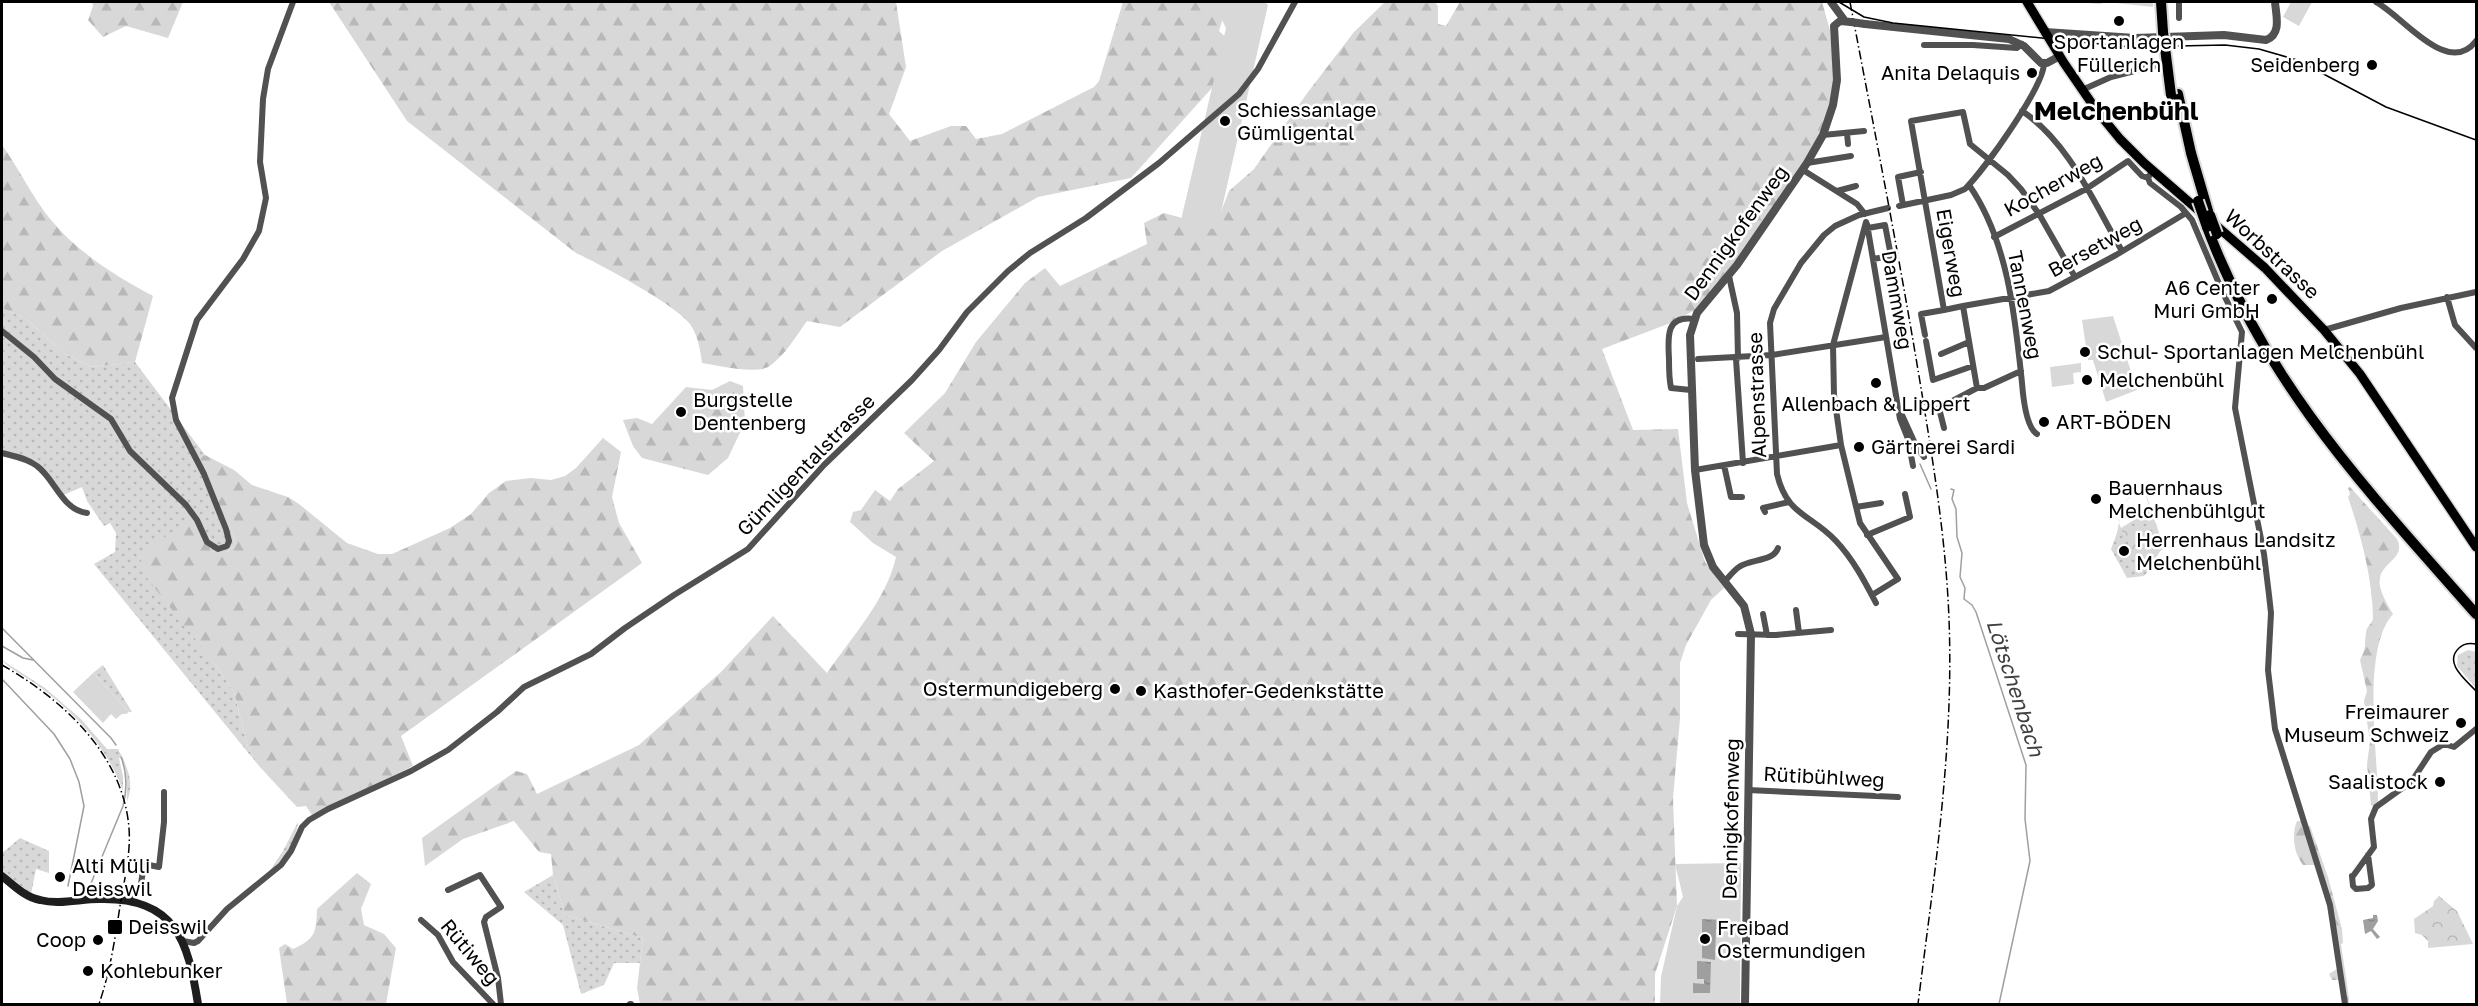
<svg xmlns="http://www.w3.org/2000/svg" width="2478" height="1006" font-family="'Golos Text',sans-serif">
  <defs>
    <pattern id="grass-dots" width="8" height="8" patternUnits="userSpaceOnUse" patternTransform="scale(1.5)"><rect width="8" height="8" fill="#d8d8d8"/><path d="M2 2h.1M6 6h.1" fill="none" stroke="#b8b8b8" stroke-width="1.8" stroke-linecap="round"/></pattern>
    <pattern id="forest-firs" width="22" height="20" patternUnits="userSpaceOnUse" patternTransform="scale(1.5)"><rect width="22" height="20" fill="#d8d8d8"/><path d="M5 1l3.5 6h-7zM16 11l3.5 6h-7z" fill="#b8b8b8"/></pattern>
    <pattern id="park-crowns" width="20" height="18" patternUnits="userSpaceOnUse" patternTransform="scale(1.5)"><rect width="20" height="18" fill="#d8d8d8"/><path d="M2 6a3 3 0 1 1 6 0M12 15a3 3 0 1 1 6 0" fill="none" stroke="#b8b8b8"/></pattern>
    <pattern id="water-ripples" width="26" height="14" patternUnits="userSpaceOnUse" patternTransform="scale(1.5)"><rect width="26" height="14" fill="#9f9f9f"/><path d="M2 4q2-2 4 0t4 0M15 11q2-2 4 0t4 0" fill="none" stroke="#878787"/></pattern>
  </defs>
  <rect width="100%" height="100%" fill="#fff"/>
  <path fill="url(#grass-dots)" fill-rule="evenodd" d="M2 308 25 318 65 354 92 367 135 362 205 455 198 458 235 540 234 546 227 552H213L204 539 215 664 234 692 248 747 259 766 94 564 115 552 116 533 110 523 104 526 87 501 82 487 61 496 37 466 2 453Z
    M2143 485 2164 548C2156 553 2153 568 2144 576L2127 578 2111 549 2117 533 2122 507 2128 498ZM2143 485 2150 510 2121 528C2112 511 2131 495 2143 485Z
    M2468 650 2476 652V688L2457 666 2458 655Z
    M2 660 45 688 81 719 107 749H118C127 765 135 784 127 801L126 772 121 757 119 758 123 777V791C107 746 74 712 36 684 25 676 9 669 2 660Z
    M103 665 132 712H129L93 673Z
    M298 822C296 842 284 859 269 872L283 851Z
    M20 838 49 851V873L36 869 31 894 2 871V853Z
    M553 875 565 915 643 938 640 963H614L604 985 581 994 563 925 524 892Z"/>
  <path fill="url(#forest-firs)" d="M92 2H183L168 38 126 26 103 37 88 20 93 6Z
    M329 2H896L906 67 889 114 910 141 951 126H966L976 139 1002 134 1094 87 1099 81 1123 2H1228L1219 31 1232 43 1220 79 1131 178 1038 197 942 251 840 327 807 321C796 336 786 354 771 365 758 376 718 365 702 363 700 348 698 336 690 324 676 305 600 264 576 253L407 121Z
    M1385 2H1435L1438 6V24L1446 26 1460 2H1822L1830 30 1835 81 1820 141 1782 200 1701 307 1668 324 1602 349 1633 430 1678 429 1687 503 1705 562 1724 588 1711 600 1686 645 1680 663V719L1673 798 1677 906 1655 974V1004H640L637 988 643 938 565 915 553 875 551 854 539 852 514 821 463 839 425 866 422 838 516 771 527 774 537 794 639 745 721 672 773 616 827 673C851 638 887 599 896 557L873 543 850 522 853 512 861 510 875 490 890 501 898 489 934 461 904 433 945 393 976 342 1025 283 1045 268 1060 286 1147 244 1144 223 1164 213 1215 227 1229 191 1254 169 1308 92 1354 32Z
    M2 145C17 166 29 190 44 211 72 249 112 274 153 296L135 362 92 367 65 354 25 318 2 308Z
    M730 381 743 386 745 422 728 458 708 475 642 458 633 446 623 420 637 418 652 424 686 387 712 390Z
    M603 438 621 452 612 497 619 523 642 563 401 736 413 766 312 815 306 806 297 807 259 766 248 747 234 692 215 664 139 568 145 548 197 519 204 539 213 552H227L234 546 235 540 198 458 205 455 234 470 252 485 288 497 299 504 347 543 378 554H392L450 528 471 514 489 493 506 481 531 478 551 480 565 476 576 468Z
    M2350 487 2397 539C2406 557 2384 562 2380 577 2377 588 2387 604 2393 614 2361 650 2378 753 2378 801L2380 804 2376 807 2371 805 2367 764 2370 742 2364 701 2367 691 2360 660C2367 647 2364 646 2366 633 2366 626 2373 624 2373 617 2372 576 2361 536 2348 497L2350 494 2348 488Z
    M2297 821H2301L2304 827 2310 826 2328 877 2342 929 2343 943 2341 944C2344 966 2348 985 2349 1004H2345L2341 980H2332L2329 974 2340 967 2337 941 2317 865H2303C2294 853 2291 835 2297 821Z
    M357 873 371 884 361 909 364 925 384 934 396 948 386 1004H287L279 948 285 944 293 949C316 939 316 932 317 909Z"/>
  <path fill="url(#park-crowns)" d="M2132 525 2138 533 2140 531 2148 545 2146 547 2147 550 2135 556 2121 529Z
    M2439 896 2457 911 2473 944 2428 948V941L2422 935 2415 933 2414 919 2433 906 2434 901Z"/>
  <path fill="#d8d8d8" d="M1213 2H1265L1268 5 1217 230 1181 220 1226 28Z
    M2074 2H2153V7L2106 2 2100 4Z
    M2291 2H2312L2299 26 2283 17Z
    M2113 316 2137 390 2106 402 2093 360H2088L2082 320Z
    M2081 363V372L2073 373 2074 384 2052 387 2050 367Z
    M93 673 129 712 126 714H122L116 719 111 714 103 723 73 692Z
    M1741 863 1740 1004H1660L1661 977 1677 906 1683 897 1675 864Z"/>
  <path fill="url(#water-ripples)" d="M2373 915H2377L2378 921 2373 929 2380 937 2377 939 2371 931 2365 934 2363 920 2373 918Z
    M1702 919 1723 920 1722 929H1716L1715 960 1702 958Z
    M1697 961 1711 962 1710 993H1693V983L1704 984V979H1697Z"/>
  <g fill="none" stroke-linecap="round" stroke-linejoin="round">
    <path stroke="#9f9f9f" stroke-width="1.5" d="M1920 464 1931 489
      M1951 489 1954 490 1952 499 1956 509 1957 537 1962 553 1960 577 1965 588 1964 599 1972 605 1976 612 2026 765 2025 819 2030 861 1999 1004
      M2 628 111 738 116 745
      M2 646 23 658 33 660
      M2 679 54 734 70 759 79 782 84 806 68 886
      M87 893 123 806C127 790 127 772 121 757"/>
    <g stroke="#dbdbdb" stroke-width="12">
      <path id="primary" d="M2027 2 2064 63 2097 111 2120 139 2144 163 2265 268 2324 330 2360 374 2476 547"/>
    </g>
    <g stroke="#dbdbdb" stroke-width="14">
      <path id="motorway" d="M2161 2 2163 32
        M2178 94 2191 153 2208 211
        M2207 227C2266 385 2368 491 2476 614"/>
    </g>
    <path stroke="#515151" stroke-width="6" d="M2179 2V18
      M2376 2C2403 16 2448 78 2476 41
      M1924 45H1973L2017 48 2022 44
      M2082 90 2111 77 2158 65
      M2022 111C2069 142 2094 203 2122 251
      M1847 133 1848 144
      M1823 135 1864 131
      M1807 163 1851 156
      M1803 170 1857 204 1865 214
      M2152 171 2148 178 2150 183 2181 207 2192 220 2223 293 2242 332 2235 408 2264 554 2269 595 2271 613 2268 670 2275 729 2330 905 2345 1004
      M1969 185C2008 241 2015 316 2022 383 2023 396 2026 427 2037 434
      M1837 191 1856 186
      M1903 205 1898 177 1921 172
      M1899 206 1951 195 1965 189C1984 170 2044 87 2044 63
      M1866 222 1833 345 1834 395 1841 445 1860 523 1898 579 1872 595
      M1867 224 1900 419 1908 439 1913 466
      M1868 228 1885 225 1891 256 1873 259
      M1994 237 2086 189 2128 161 2142 176 2148 178
      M1729 276 1737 313 1738 358
      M2447 297 2455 325 2476 348
      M1963 306 2049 291 2116 255 2186 213
      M2324 330 2401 308 2476 292
      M2 331 34 357 55 379 111 419 130 451 186 505 197 520 207 542 218 549 227 546 229 541 226 529 204 474 176 420 172 398 197 320 243 259 259 231 266 198 260 162 263 99 268 69 293 2
      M1925 335 1921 314 1944 310
      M1926 341 1933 380 1973 366
      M1941 354 1969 342
      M1698 359 1772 355 1886 337
      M1736 359 1743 463
      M1977 388 1963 306 1944 310 1911 121 1963 112 1970 144 2008 175 2021 189 2039 214 2075 277
      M1691 390 1671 388C1669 379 1669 369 1669 359 1668 338 1665 315 1694 319
      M1902 415 1917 448 1924 457
      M1944 428 1939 408 1977 388H1984L2021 371
      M2 453C13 456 27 458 37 466 55 479 62 510 87 513
      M1724 465 1731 497H1742
      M1695 470 1841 445
      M1856 507 1881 503
      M1765 512 1763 508 1789 502
      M1867 535 1910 517 1905 494
      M1725 581C1729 577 1734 570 1739 567 1750 559 1773 562 1778 548
      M1876 603C1865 582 1853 559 1836 541 1811 514 1787 516 1777 474L1770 323 1774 309 1801 263 1824 235 1835 226 1859 215 1888 208
      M1796 610 1799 633
      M1763 614 1767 635
      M1738 634 1776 635 1831 630
      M1748 790 1898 797
      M2368 855 2372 885 2368 888 2356 889 2353 886 2352 876H2353L2374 847 2371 819 2376 807 2412 781 2431 752 2444 744 2454 747 2476 729
      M448 890 480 875 501 907 486 917 484 922 498 978 501 1004
      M131 902 141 884 144 864 159 867 164 822V792
      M421 920 438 935 453 962 493 1004
      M183 941 194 943 198 941 227 909 281 865 291 851 302 827 309 820 328 809 411 771 448 750 497 712 524 687 591 654 625 628 674 595 748 549 824 465 912 380 939 350 967 312 1008 271 1030 253 1086 218 1159 163 1239 94 1258 69 1295 2
      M630 1004H631"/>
    <path stroke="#515151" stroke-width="8" d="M1831 2 1845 21
      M1865 24 2009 39 2024 46 2041 63H2047L2060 56
      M2045 32 2135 38 2224 35 2266 40C2282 34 2276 15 2275 2
      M1745 1004 1751 634 1744 606 1713 567 1704 545 1695 470 1690 335 1697 313 1737 265 1807 163 1823 135 1833 105 1837 80 1834 26 1840 21 1851 22"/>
    <path stroke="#1e1e1e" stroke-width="8" d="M2 876C13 885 25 897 40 900 59 905 80 899 99 899 176 897 188 941 198 1004"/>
    <use href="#primary" stroke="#000" stroke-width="9"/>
    <use href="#motorway" stroke="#000" stroke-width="10"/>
    <path stroke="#000" stroke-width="1.5" d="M1839 2 1864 17 1893 23 2130 47 2225 45 2259 49 2297 60 2386 107 2476 140
      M2476 644C2470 643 2464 643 2459 648 2443 663 2466 680 2476 691"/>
    <path stroke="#000" stroke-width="1.5" stroke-dasharray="9 3 1.5 3" stroke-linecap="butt" d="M1850 2C1874 128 1899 255 1920 382 1933 461 1946 540 1949 619 1954 749 1934 876 1918 1004
      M2 665C62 699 123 754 129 828 131 854 124 881 120 906 115 939 110 972 99 1004"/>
    <g stroke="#dbdbdb" stroke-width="14" stroke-linecap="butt">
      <path id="motorway-bridge" d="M2163 32 2171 95
        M2198 201 2207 227
        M2210 215 2217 234"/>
    </g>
    <path stroke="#515151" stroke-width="8" d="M1851 22 1865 24"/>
    <use href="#motorway-bridge" stroke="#000" stroke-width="10"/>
  </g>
  <g fill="#000" stroke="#fff" stroke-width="2">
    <circle cx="2119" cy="21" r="6"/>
    <circle cx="2372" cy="65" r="6"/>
    <circle cx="2032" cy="73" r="6"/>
    <circle cx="1225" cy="121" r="6"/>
    <circle cx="2272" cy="299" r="6"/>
    <circle cx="2085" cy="352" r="6"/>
    <circle cx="2087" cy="380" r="6"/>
    <circle cx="1876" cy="383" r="6"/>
    <circle cx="681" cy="412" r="6"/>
    <circle cx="2044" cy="422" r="6"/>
    <circle cx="1859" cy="447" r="6"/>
    <circle cx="2096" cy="499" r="6"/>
    <circle cx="2124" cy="551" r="6"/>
    <circle cx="1115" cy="689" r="6"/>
    <circle cx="1141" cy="691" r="6"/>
    <circle cx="2461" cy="723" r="6"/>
    <circle cx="2440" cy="782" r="6"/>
    <circle cx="60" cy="877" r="6"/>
    <rect x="107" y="919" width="16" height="16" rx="3"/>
    <circle cx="1705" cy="939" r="6"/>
    <circle cx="98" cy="940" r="6"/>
    <circle cx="88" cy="971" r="6"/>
  </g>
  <g text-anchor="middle" stroke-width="5" stroke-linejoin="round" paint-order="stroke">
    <g font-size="20" fill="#000" stroke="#fff" text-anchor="start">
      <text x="2119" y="49" text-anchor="middle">Sportanlagen<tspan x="2119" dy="23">Füllerich</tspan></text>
      <text x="2360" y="72" text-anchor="end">Seidenberg</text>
      <text x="2020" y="80" text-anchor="end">Anita Delaquis</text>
      <text x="1237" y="117">Schiessanlage<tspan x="1237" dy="23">Gümligental</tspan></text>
      <text x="2260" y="295" text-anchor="end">A6 Center<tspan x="2260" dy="23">Muri GmbH</tspan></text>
      <text x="2097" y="359">Schul- Sportanlagen Melchenbühl</text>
      <text x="2099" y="387">Melchenbühl</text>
      <text x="693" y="407">Burgstelle<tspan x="693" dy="23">Dentenberg</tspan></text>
      <text x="1876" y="411" text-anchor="middle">Allenbach &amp; Lippert</text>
      <text x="2056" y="429">ART-BÖDEN</text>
      <text x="1871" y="454">Gärtnerei Sardi</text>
      <text x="2108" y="495">Bauernhaus<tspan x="2108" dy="23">Melchenbühlgut</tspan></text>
      <text x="2136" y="547">Herrenhaus Landsitz<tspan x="2136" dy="23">Melchenbühl</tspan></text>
      <text x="1103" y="696" text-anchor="end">Ostermundigeberg</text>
      <text x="1153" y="698">Kasthofer-Gedenkstätte</text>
      <text x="2449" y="719" text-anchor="end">Freimaurer<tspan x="2449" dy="23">Museum Schweiz</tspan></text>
      <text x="2428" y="789" text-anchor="end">Saalistock</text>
      <text x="72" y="873">Alti Müli<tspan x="72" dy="23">Deisswil</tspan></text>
      <text x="128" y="934">Deisswil</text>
      <text x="1717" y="935">Freibad<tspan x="1717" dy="23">Ostermundigen</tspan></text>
      <text x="86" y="947" text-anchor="end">Coop</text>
      <text x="100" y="978">Kohlebunker</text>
    </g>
    <g font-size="20" fill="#000" stroke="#fff">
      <text transform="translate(2053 185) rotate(-29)" y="7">Kocherweg</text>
      <text transform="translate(1736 233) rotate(-54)" y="7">Dennigkofenweg</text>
      <text transform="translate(2095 247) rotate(-29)" y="7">Bersetweg</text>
      <text transform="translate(1951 253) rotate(80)" y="7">Eigerweg</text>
      <text transform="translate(2272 254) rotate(43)" y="7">Worbstrasse</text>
      <text transform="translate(1897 300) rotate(80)" y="7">Dammweg</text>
      <text transform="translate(2025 305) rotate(79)" y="7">Tannenweg</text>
      <text transform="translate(1757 395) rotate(-92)" y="7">Alpenstrasse</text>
      <text transform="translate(806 465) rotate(-46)" y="7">Gümligentalstrasse</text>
      <text transform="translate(1824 777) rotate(3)" y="7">Rütibühlweg</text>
      <text transform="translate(1731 819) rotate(-89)" y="7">Dennigkofenweg</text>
      <text transform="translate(470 952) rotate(50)" y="7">Rütiweg</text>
    </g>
    <g font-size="21" font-style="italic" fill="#404040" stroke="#fff">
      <text transform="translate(2015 688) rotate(72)" y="7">Lötschenbach</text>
    </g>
    <g font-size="26" font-weight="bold" fill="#000" stroke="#fff">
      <text x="2116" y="120">Melchenbühl</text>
    </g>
  </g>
  <rect width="2478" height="1006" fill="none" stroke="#000000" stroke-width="6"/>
</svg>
